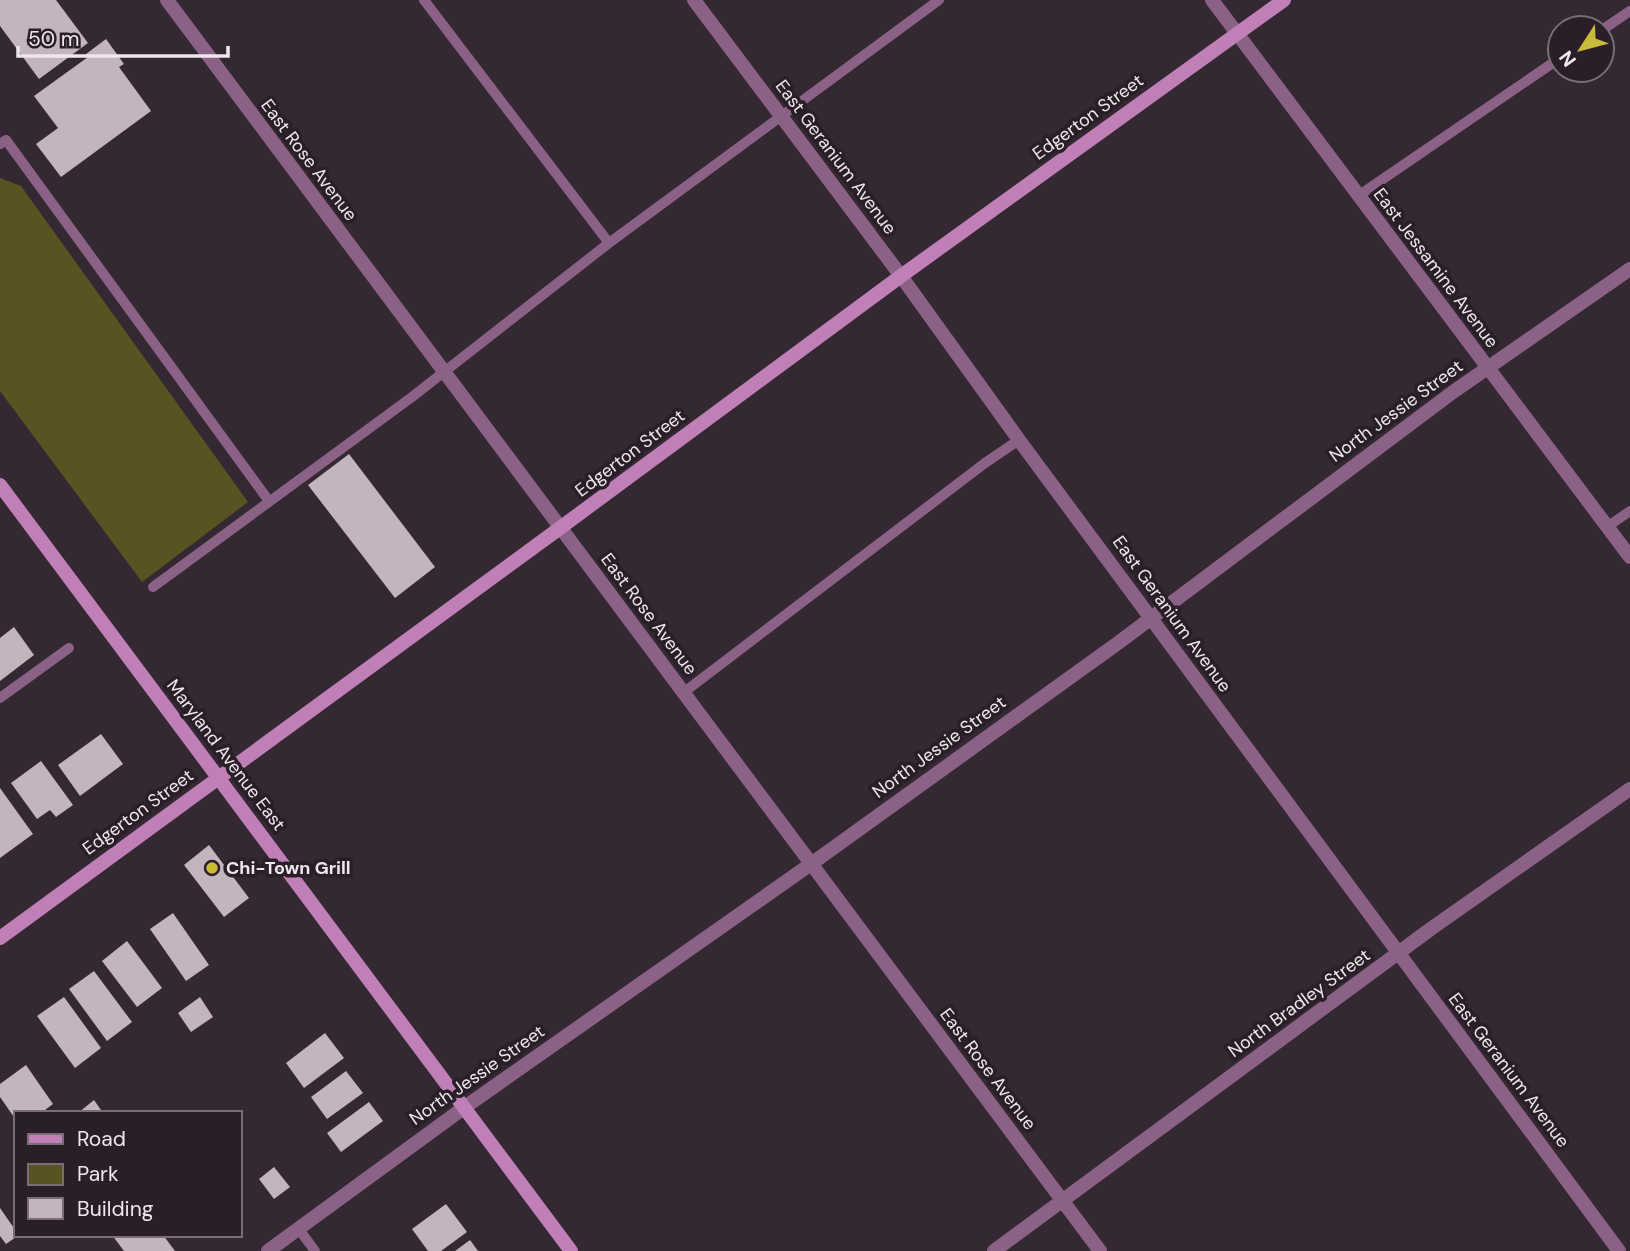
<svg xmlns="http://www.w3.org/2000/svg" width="1630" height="1251" font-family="'DM Sans',sans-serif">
  <rect width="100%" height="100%" fill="#342832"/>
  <path fill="#595221" d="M0 178 21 186 248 502 142 582 0 391Z"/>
  <path fill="#c3b4c0" d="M0 0H56L88 43 39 79 0 26Z
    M106 39 124 64 119 67 151 111 61 177 36 144 58 128 34 96 88 57 86 54Z
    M349 454 435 567 395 598 308 485Z
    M14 627 34 655 0 681V638Z
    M101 734 123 764 80 796 58 765Z
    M41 761 73 805 56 817 50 810 37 819 11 783Z
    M0 788 33 834 0 858Z
    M209 845 249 898 224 917 184 865Z
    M173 913 209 965 186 981 150 929Z
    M127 941 162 988 137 1007 102 961Z
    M94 971 132 1022 107 1041 69 989Z
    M64 997 101 1048 75 1068 37 1016Z
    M200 997 213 1017 191 1032 178 1013Z
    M325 1033 344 1058 304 1088 286 1063Z
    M26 1065 53 1104 41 1113H16V1120L0 1097V1084Z
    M346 1071 363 1093 327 1119 311 1097Z
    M94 1100 103 1113H78Z
    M369 1102 383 1121 341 1152 327 1133Z
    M274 1167 290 1187 274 1199 259 1179Z
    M446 1204 467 1232 441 1251H428L412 1229Z
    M0 1208 16 1231V1235H19L6 1244 0 1236Z
    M112 1235H163L175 1251H124Z
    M470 1240 478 1251H455Z"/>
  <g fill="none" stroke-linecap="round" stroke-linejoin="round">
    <path stroke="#8b6285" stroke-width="10" d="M424 0 609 243
      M1602 30 1630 11
      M0 144 6 140 269 501
      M1358 196 1560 58
      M1607 527 1630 511
      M153 587 412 397 609 243 939 0
      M683 693 985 463 1019 440
      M0 698 69 648
      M298 1228 315 1251"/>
    <path stroke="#8b6285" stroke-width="14" d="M167 0 1100 1251
      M694 0 901 276 1019 440 1619 1251
      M1212 0 1630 557
      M268 1251 465 1107 811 864 1118 643 1453 392 1630 269
      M994 1251 1432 928 1630 789"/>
    <path stroke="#c080b7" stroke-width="14" d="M0 485 571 1251
      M0 938 560 528 901 276 1284 0"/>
  </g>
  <circle fill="#caba3a" stroke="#2a1e28" stroke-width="2.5" cx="212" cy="868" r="7"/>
  <g text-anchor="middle" stroke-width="7" stroke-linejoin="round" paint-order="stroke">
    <g font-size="18" fill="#efe7ed" stroke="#2a1e28">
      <text transform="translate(1088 117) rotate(-36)" y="6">Edgerton Street</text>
      <text transform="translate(836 157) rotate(53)" y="6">East Geranium Avenue</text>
      <text transform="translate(309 160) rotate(53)" y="6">East Rose Avenue</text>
      <text transform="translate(1436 268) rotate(53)" y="6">East Jessamine Avenue</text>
      <text transform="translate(1396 411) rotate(-36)" y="6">North Jessie Street</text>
      <text transform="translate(630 453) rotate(-37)" y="6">Edgerton Street</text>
      <text transform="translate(649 614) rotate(53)" y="6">East Rose Avenue</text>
      <text transform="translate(1172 614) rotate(54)" y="6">East Geranium Avenue</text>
      <text transform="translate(939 747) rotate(-36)" y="6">North Jessie Street</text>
      <text transform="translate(226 755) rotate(53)" y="6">Maryland Avenue East</text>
      <text transform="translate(138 812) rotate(-36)" y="6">Edgerton Street</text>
      <text transform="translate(1299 1003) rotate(-36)" y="6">North Bradley Street</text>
      <text transform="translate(988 1069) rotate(53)" y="6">East Rose Avenue</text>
      <text transform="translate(1509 1070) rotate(53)" y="6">East Geranium Avenue</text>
      <text transform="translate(477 1075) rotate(-35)" y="6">North Jessie Street</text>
    </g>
    <g font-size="18" font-weight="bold" fill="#efe7ed" stroke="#2a1e28" text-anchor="start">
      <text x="226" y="874">Chi-Town Grill</text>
    </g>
  </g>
  <rect x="14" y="1111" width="228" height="126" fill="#2a1e28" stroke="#796e77" stroke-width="2"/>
  <rect x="28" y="1134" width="35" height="10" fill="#c080b7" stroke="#796e77" stroke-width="2"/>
  <text x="77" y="1146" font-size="21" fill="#efe7ed">Road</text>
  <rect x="28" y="1164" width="35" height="21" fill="#595221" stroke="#796e77" stroke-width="2"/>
  <text x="77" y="1181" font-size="21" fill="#efe7ed">Park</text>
  <rect x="28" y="1198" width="35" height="21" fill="#c3b4c0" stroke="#796e77" stroke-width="2"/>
  <text x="77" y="1216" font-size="21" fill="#efe7ed">Building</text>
  <g transform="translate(1581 49) rotate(234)"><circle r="33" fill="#2a1e28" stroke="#796e77" stroke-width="2"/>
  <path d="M0-5L12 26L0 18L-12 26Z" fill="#caba3a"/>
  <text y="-10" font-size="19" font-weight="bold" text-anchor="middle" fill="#efe7ed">N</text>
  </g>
  <path d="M18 46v10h210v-10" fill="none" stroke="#efe7ed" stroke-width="3.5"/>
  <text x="28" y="46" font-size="21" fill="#efe7ed" stroke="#2a1e28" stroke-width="5" paint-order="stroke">50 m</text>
</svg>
